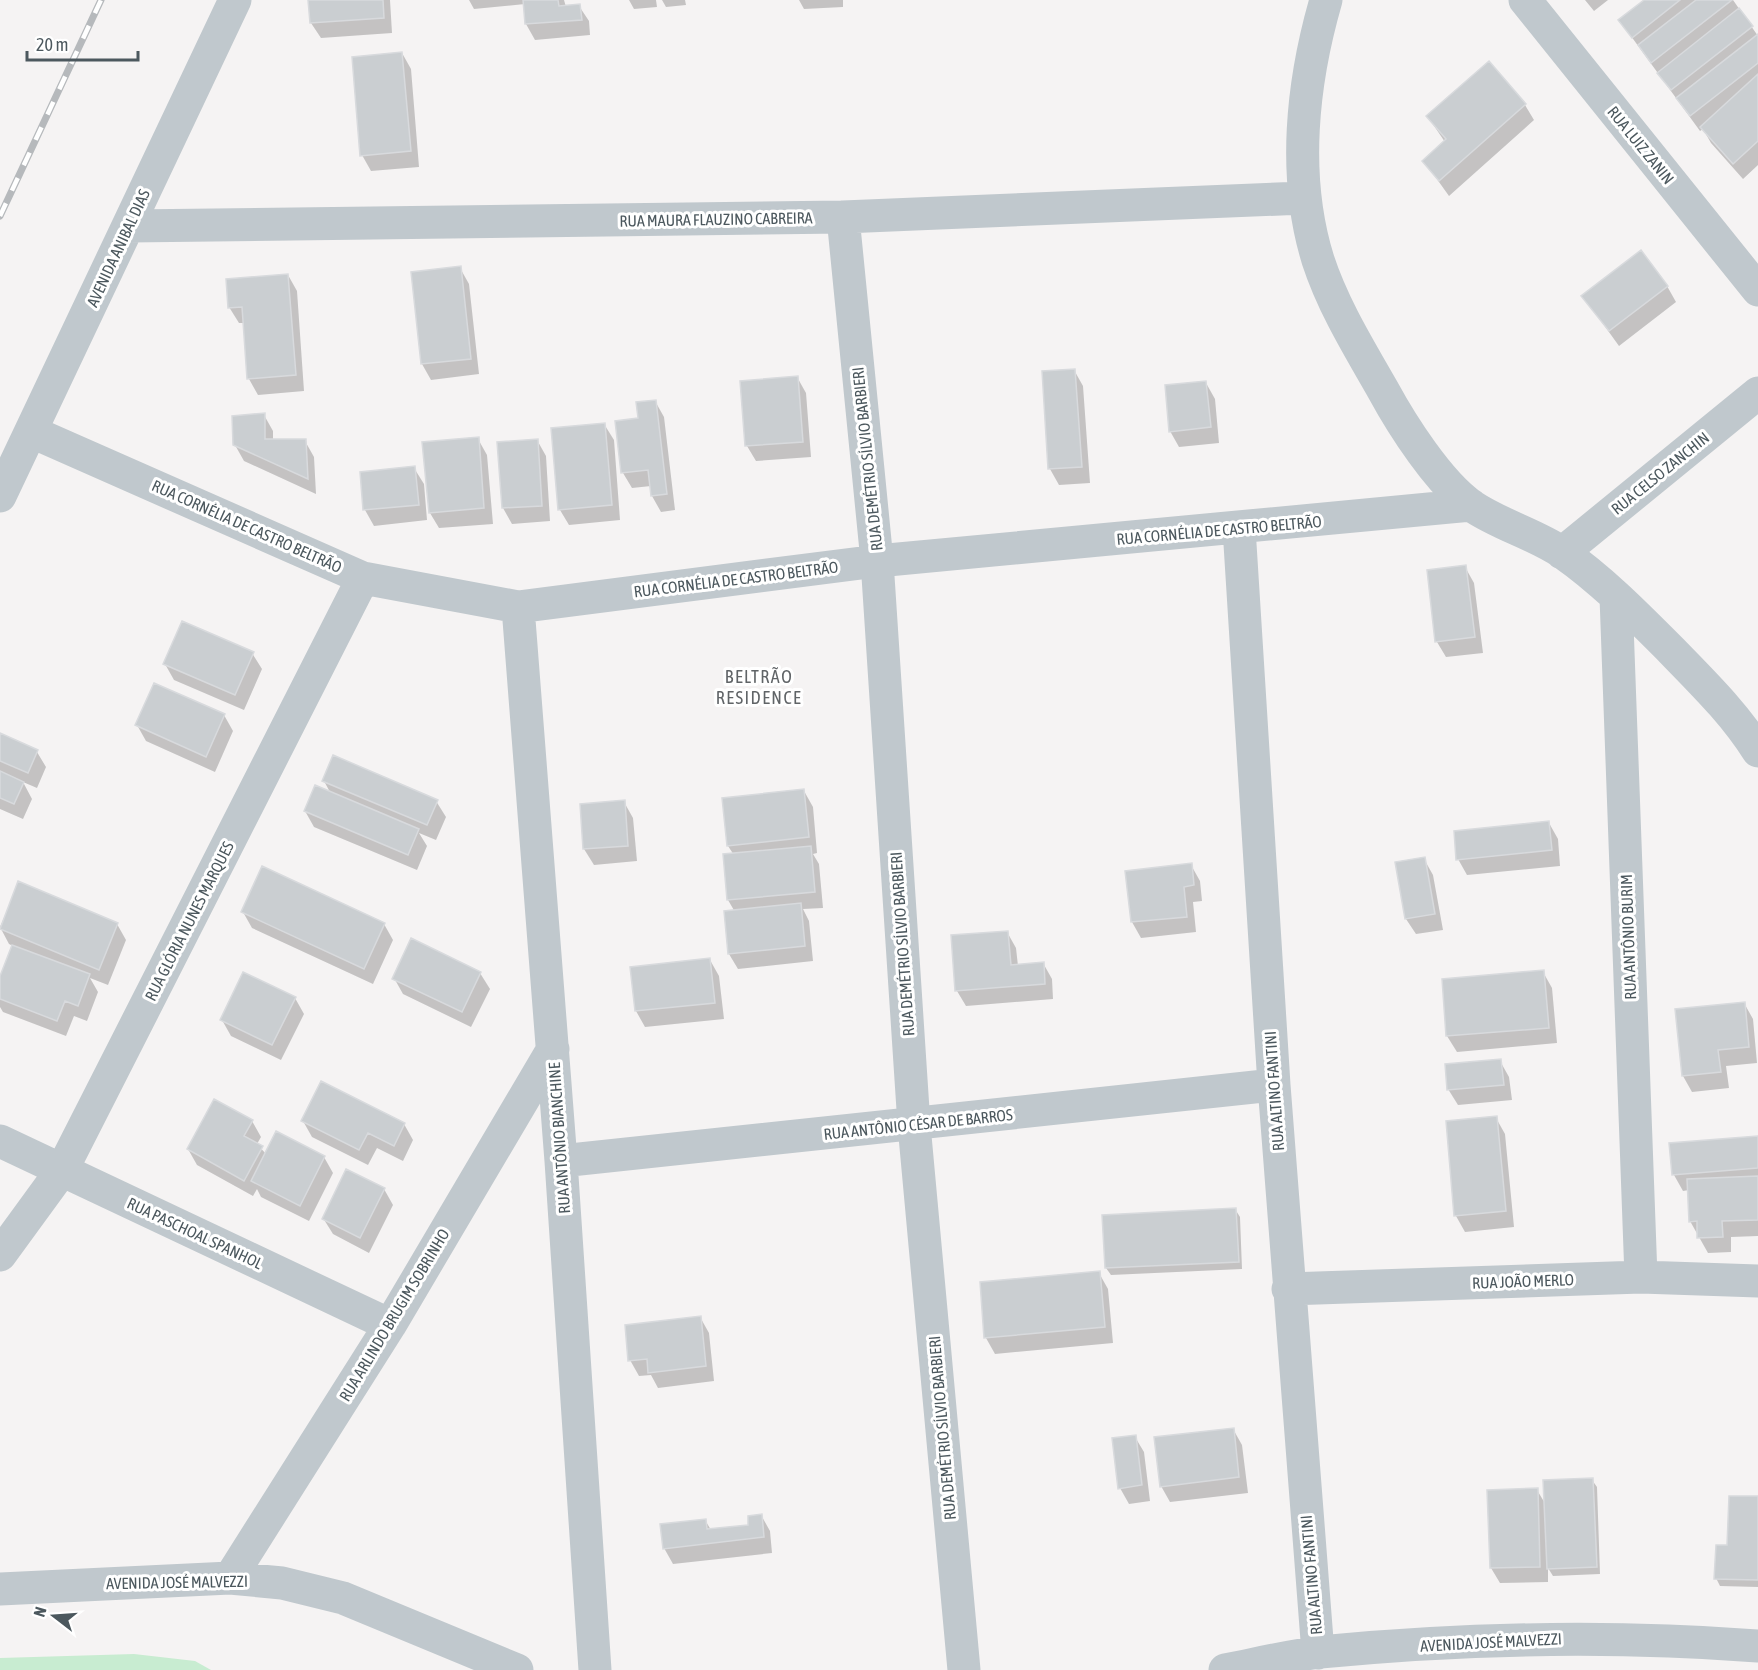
<svg xmlns="http://www.w3.org/2000/svg" width="1758" height="1670" font-family="'Asap Condensed',sans-serif">
  <rect width="100%" height="100%" fill="#f5f3f3"/>
  <path fill="#c8ecd1" d="M134 1654 195 1661 211 1670H0V1658Z"/>
  <path fill="#0003" d="M310 0H390L392 33 321 38 311 23Z
    M469 0H564L566 7 579 6 589 21 590 35 535 40 526 24 525 4 474 9Z
    M629 0H656L657 7 634 9Z
    M662 0H685L686 5 666 7Z
    M799 0H843V7L804 9Z
    M1585 0H1608L1594 11Z
    M1647 0H1733L1758 36V165L1743 179 1711 143 1703 129 1700 131 1620 21Z
    M402 53 411 69 419 167 371 171 362 155Z
    M1525 105 1534 120 1449 196 1424 161 1445 142 1428 117Z
    M460 268 469 284 479 374 431 380 422 364 412 273Z
    M288 275 297 291 304 391 258 395 249 379 244 323H239L229 307Z
    M1667 286 1676 302 1619 346 1583 296Z
    M1074 370 1083 386 1090 483 1059 485 1050 469Z
    M797 377 806 393 811 457 756 461 747 446Z
    M1206 383 1215 399 1219 443 1179 447 1170 431Z
    M655 401 664 417 675 510 661 512 652 496 651 486 632 488 623 473 640 420Z
    M264 415 273 431V441H305L314 457 316 494 244 461 235 445Z
    M604 424 614 440 620 520 569 525 560 510Z
    M478 439 487 455 493 524 439 528 430 513Z
    M537 440 546 456 550 521 512 524 503 508Z
    M414 468 424 484 427 520 374 526 365 510Z
    M1465 567 1474 583 1483 653 1446 657 1437 642Z
    M252 653 262 669 244 710 174 680 165 664Z
    M224 715 233 731 215 772 146 741 137 725Z
    M0 735 37 752 46 767 37 788 23 782 32 799 23 819 0 809Z
    M324 781 436 801 446 817 436 840 419 833 427 846 417 870 314 827 305 811 331 794Z
    M804 791 813 807 817 853 813 854 819 864 823 908 803 909 809 921 813 961 738 969 729 954 735 912 728 900 734 855 728 846Z
    M624 802 633 818 637 861 594 865 584 849 581 805Z
    M1549 823 1558 839 1560 866 1467 875 1458 859Z
    M1424 859 1433 875 1443 930 1416 934 1406 919Z
    M1191 865 1200 881 1202 901 1193 902 1196 932 1141 938 1132 922Z
    M19 883 117 924 126 940 108 985 90 978 98 992 87 1021 74 1016 66 1036 3 1012 0 1007V980L13 946 9 944 0 927Z
    M243 912 384 924 393 940 373 984 252 928Z
    M1007 932 1016 948 1018 966 1043 963 1052 979 1053 999 966 1006 957 991Z
    M412 940 480 973 490 989 471 1027 403 994 394 978Z
    M710 960 719 976 724 1019 645 1027 636 1011 632 969Z
    M1543 972 1552 988 1557 1043 1457 1052 1447 1036 1443 981Z
    M295 998 304 1014 281 1060 231 1036 222 1020Z
    M1744 1003 1753 1019 1757 1063 1726 1066 1729 1088 1692 1092 1683 1076 1676 1011Z
    M1500 1061 1509 1077 1512 1100 1458 1105 1448 1089Z
    M1496 1118 1505 1134 1514 1227 1465 1232 1456 1216 1447 1123Z
    M252 1121 261 1137 257 1144 266 1154 324 1157 333 1173 309 1221 261 1197 257 1189 253 1196 197 1165 188 1149Z
    M303 1121 404 1124 413 1140 403 1161 377 1148 368 1165 312 1137Z
    M1758 1137V1236L1731 1237V1252L1708 1253 1690 1221 1689 1190 1683 1191 1674 1175 1671 1145Z
    M384 1189 393 1205 369 1253 333 1234 323 1218Z
    M1235 1209 1240 1217 1242 1269 1111 1275 1106 1268Z
    M1099 1273 1108 1289 1113 1343 995 1354 986 1338Z
    M700 1317 709 1333 714 1381 658 1388 651 1375 639 1376 630 1360Z
    M1233 1429 1242 1445 1248 1493 1170 1502 1161 1486Z
    M1135 1437 1144 1452 1150 1501 1129 1504 1120 1488Z
    M1592 1480 1597 1487 1600 1574 1553 1576 1548 1568V1582L1500 1583 1491 1568 1537 1490 1546 1505Z
    M1758 1498V1587L1720 1586 1716 1578Z
    M761 1515 770 1531 772 1553 673 1564 664 1548 705 1520 711 1530 750 1526Z"/>
  <path fill="#caced1" stroke="#d8dadd" stroke-width="1.5" d="M308 0H383L384 18 310 23Z
    M523 0H558L559 6 580 4 582 20 525 24Z
    M1644 0H1680L1632 38 1618 20Z
    M1696 0H1732L1651 63 1638 45Z
    M1739 8 1753 26 1671 90 1657 73Z
    M1758 34V63L1690 116 1676 98Z
    M402 52 411 151 360 156 352 57Z
    M1489 61 1526 104 1439 181 1422 161 1446 139 1426 116Z
    M1758 74V141L1733 164 1700 127Z
    M1641 250 1668 286 1609 331 1581 296Z
    M461 266 471 359 421 364 411 272Z
    M288 274 296 375 247 379 242 307 228 308 226 279Z
    M1075 369 1082 467 1048 469 1042 371Z
    M798 376 803 442 745 446 740 381Z
    M1206 381 1211 427 1169 432 1165 385Z
    M656 400 667 494 651 496 648 470 621 473 615 421 638 418 636 402Z
    M265 413V439H306L308 479 233 445 232 416Z
    M605 423 612 505 558 510 551 428Z
    M479 437 484 508 429 513 422 442Z
    M538 439 542 506 502 508 497 442Z
    M415 466 419 505 363 510 360 472Z
    M1466 565 1475 637 1435 642 1427 570Z
    M182 621 254 652 235 695 163 664Z
    M154 683 225 714 206 757 135 725Z
    M0 733 38 750 28 773 0 761Z
    M333 755 438 800 427 825 322 781Z
    M0 771 24 782 14 804 0 798Z
    M315 785 419 829 408 855 304 811Z
    M804 789 809 837 727 846 722 798Z
    M625 800 628 846 583 849 580 804Z
    M1549 821 1552 850 1456 860 1454 831Z
    M811 846 815 892 727 900 723 854Z
    M1425 857 1435 914 1405 919 1395 862Z
    M1192 863 1194 885 1184 887 1187 917 1131 922 1125 871Z
    M262 866 385 923 364 969 241 912Z
    M18 881 118 923 99 970 0 929Z
    M801 903 805 946 728 954 724 911Z
    M1008 931 1011 965 1044 962 1045 984 955 991 951 935Z
    M411 938 481 972 462 1012 392 979Z
    M12 945 90 974 78 1006 65 1001 57 1021 0 999V976Z
    M710 958 715 1003 635 1011 630 967Z
    M1544 970 1549 1028 1446 1036 1442 979Z
    M243 972 296 997 272 1045 220 1020Z
    M1745 1002 1749 1047 1718 1050 1721 1072 1682 1076 1675 1009Z
    M1501 1059 1504 1085 1447 1090 1445 1064Z
    M321 1081 405 1123 394 1146 368 1133 359 1150 301 1121Z
    M214 1099 253 1120 244 1136 263 1146 244 1181 187 1149Z
    M1497 1116 1506 1211 1454 1216 1446 1121Z
    M276 1131 325 1156 300 1206 251 1181Z
    M1758 1136V1168L1672 1175 1669 1143Z
    M346 1169 385 1188 360 1238 322 1219Z
    M1758 1176V1220L1722 1221 1723 1237 1697 1238V1221L1689 1222 1687 1179Z
    M1236 1208 1239 1262 1105 1268 1102 1215Z
    M1100 1271 1105 1327 984 1338 980 1282Z
    M701 1316 706 1366 648 1373 647 1359 628 1361 625 1325Z
    M1234 1428 1239 1477 1160 1487 1154 1437Z
    M1136 1435 1142 1485 1118 1489 1112 1438Z
    M1593 1478 1597 1567 1547 1569 1543 1480Z
    M1538 1488 1540 1567 1490 1568 1487 1490Z
    M1729 1496H1758V1580L1714 1579 1716 1545H1727Z
    M762 1514 764 1537 663 1549 660 1524 706 1519 707 1529 748 1525V1516Z"/>
  <g fill="none" stroke-linecap="round" stroke-linejoin="round">
    <path stroke="#c0c8cd" stroke-width="33" d="M1326 0C1302 83 1292 176 1318 260 1333 306 1359 348 1383 390 1402 425 1439 483 1472 506 1500 525 1535 534 1563 553 1603 581 1638 617 1672 651 1703 683 1734 713 1758 751
      M1525 0 1758 290
      M843 217 877 561 914 1125 964 1670
      M129 226 843 217 1303 198
      M32 432 363 578 518 607 877 561 1471 505
      M0 496 235 0
      M1239 528 1274 1085 1318 1653
      M1562 553 1758 393
      M1616 597 1641 1277
      M518 607 561 1161 595 1670
      M0 1141 390 1325
      M561 1161 1274 1085
      M0 1255 62 1170 363 578
      M1288 1289 1641 1277 1758 1281
      M230 1578 390 1325 553 1049
      M0 1589 230 1578 282 1583 343 1598 517 1670
      M1225 1670C1256 1664 1288 1656 1320 1652 1466 1638 1612 1635 1758 1646"/>
    <g stroke="#b6b9bc" stroke-width="7">
      <path id="rail" d="M0 216 101 0"/>
    </g>
    <use href="#rail" stroke="#fff" stroke-width="4.5" stroke-dasharray="14" stroke-linecap="butt"/>
  </g>
  <g text-anchor="middle" stroke-width="6" stroke-linejoin="round" paint-order="stroke">
    <g font-size="16" fill="#4c585e" stroke="#fff">
      <text transform="translate(1641 145) rotate(51)" y="6">RUA LUIZ ZANIN</text>
      <text transform="translate(716 219) rotate(-1)" y="6">RUA MAURA FLAUZINO CABREIRA</text>
      <text transform="translate(118 248) rotate(-65)" y="6">AVENIDA ANIBAL DIAS</text>
      <text transform="translate(867 459) rotate(-96)" y="6">RUA DEMÉTRIO SÍLVIO BARBIERI</text>
      <text transform="translate(1660 473) rotate(-39)" y="6">RUA CELSO ZANCHIN</text>
      <text transform="translate(247 526) rotate(24)" y="6">RUA CORNÉLIA DE CASTRO BELTRÃO</text>
      <text transform="translate(1219 530) rotate(-5)" y="6">RUA CORNÉLIA DE CASTRO BELTRÃO</text>
      <text transform="translate(736 579) rotate(-7)" y="6">RUA CORNÉLIA DE CASTRO BELTRÃO</text>
      <text transform="translate(189 921) rotate(-63)" y="6">RUA GLÓRIA NUNES MARQUES</text>
      <text transform="translate(1628 937) rotate(-92)" y="6">RUA ANTÔNIO BURIM</text>
      <text transform="translate(902 944) rotate(-94)" y="6">RUA DEMÉTRIO SÍLVIO BARBIERI</text>
      <text transform="translate(1274 1091) rotate(-94)" y="6">RUA ALTINO FANTINI</text>
      <text transform="translate(918 1124) rotate(-6)" y="6">RUA ANTÔNIO CÉSAR DE BARROS</text>
      <text transform="translate(559 1138) rotate(-94)" y="6">RUA ANTÔNIO BIANCHINE</text>
      <text transform="translate(195 1233) rotate(25)" y="6">RUA PASCHOAL SPANHOL</text>
      <text transform="translate(1523 1281) rotate(-2)" y="6">RUA JOÃO MERLO</text>
      <text transform="translate(394 1315) rotate(-59)" y="6">RUA ARLINDO BRUGIM SOBRINHO</text>
      <text transform="translate(942 1428) rotate(-95)" y="6">RUA DEMÉTRIO SÍLVIO BARBIERI</text>
      <text transform="translate(1311 1575) rotate(-95)" y="6">RUA ALTINO FANTINI</text>
      <text transform="translate(177 1582) rotate(-1)" y="6">AVENIDA JOSÉ MALVEZZI</text>
      <text transform="translate(1491 1642) rotate(-3)" y="6">AVENIDA JOSÉ MALVEZZI</text>
    </g>
    <g font-size="18" letter-spacing="1.5" fill="#606467" stroke="#fff">
      <text x="759" y="683">BELTRÃO<tspan x="759" dy="21">RESIDENCE</tspan></text>
    </g>
  </g>
  <g transform="translate(54 1616) rotate(287)" stroke="#ffffff" stroke-width="4.5" paint-order="stroke">
  <path d="M0-4.5L10 22L0 15L-10 22Z" fill="#4c585e"/>
  <text y="-9" font-size="16" font-weight="bold" text-anchor="middle" fill="#4c585e">N</text>
  </g>
  <path d="M27 51v9h111v-9" fill="none" stroke="#4c585e" stroke-width="3"/>
  <text x="36" y="51" font-size="18" fill="#4c585e" stroke="#ffffff" stroke-width="4.5" paint-order="stroke">20 m</text>
</svg>
